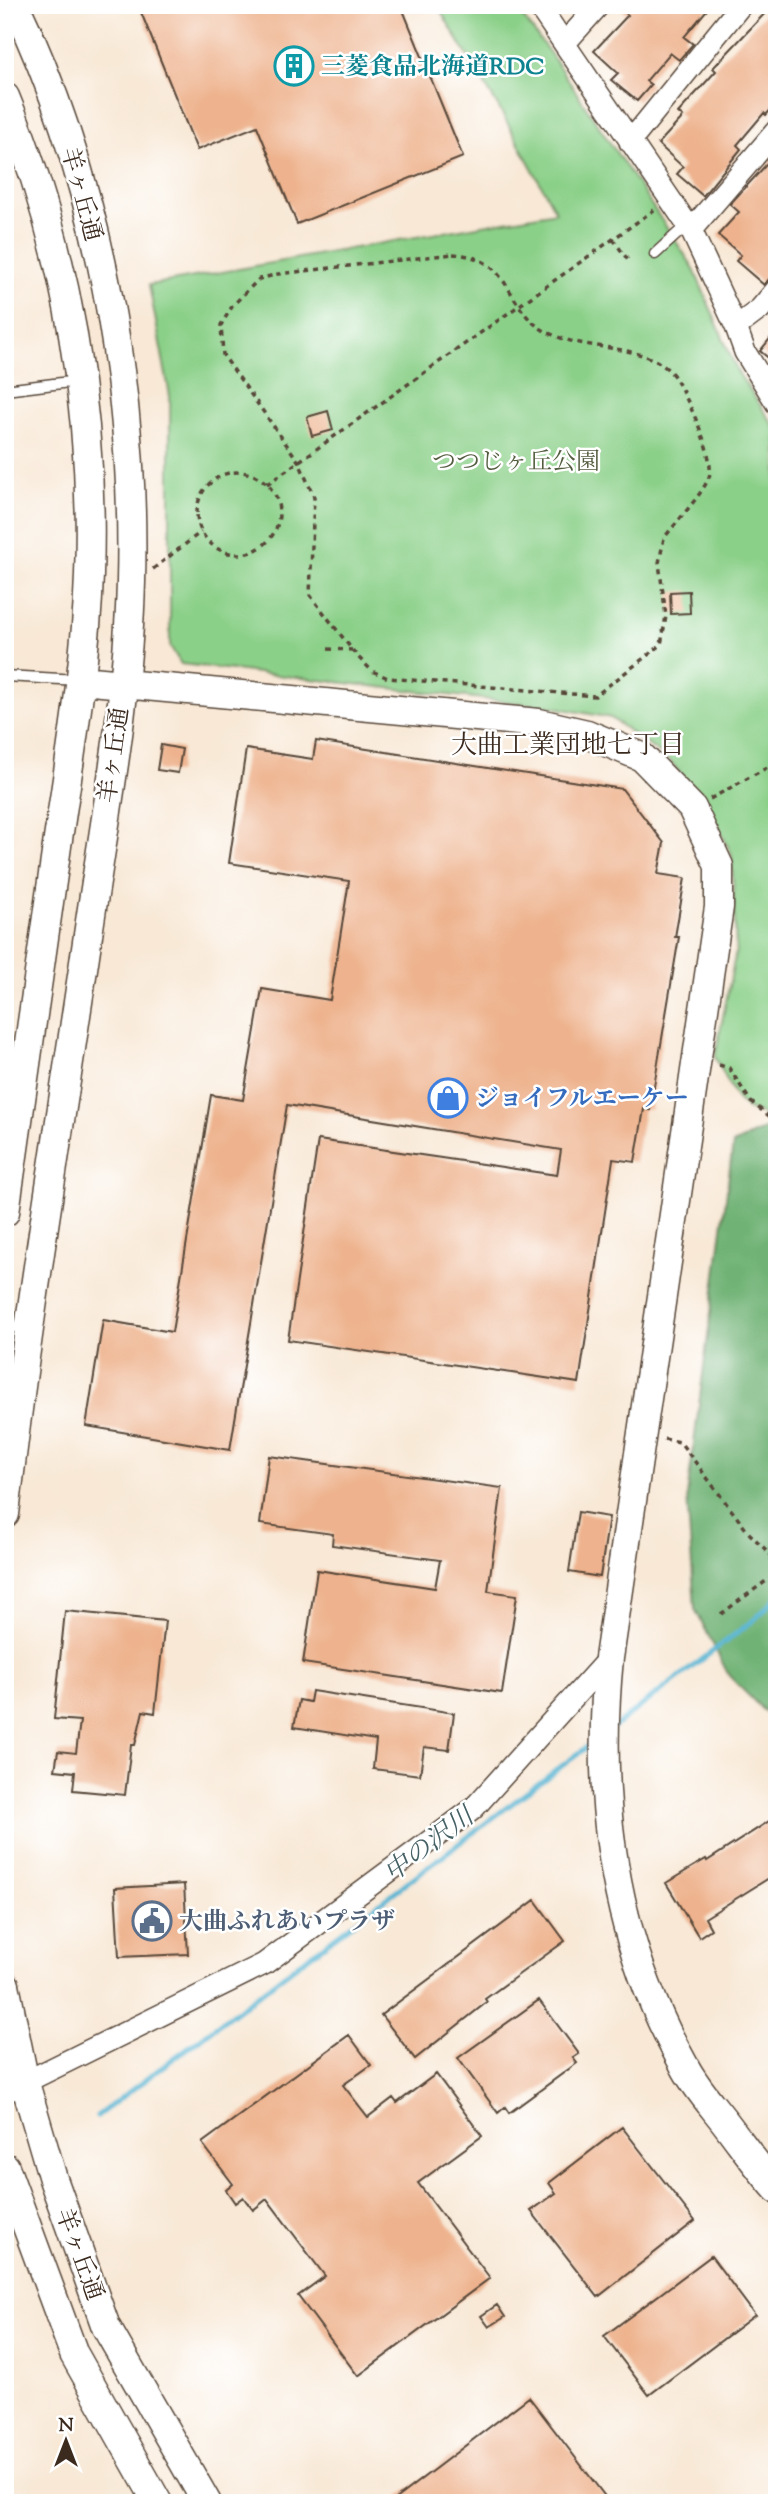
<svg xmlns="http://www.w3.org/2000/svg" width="782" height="2508" font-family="'Sorts Mill Goudy','Noto Serif JP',serif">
  <rect width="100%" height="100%" fill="#fff"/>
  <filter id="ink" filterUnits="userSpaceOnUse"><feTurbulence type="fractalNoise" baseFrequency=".0143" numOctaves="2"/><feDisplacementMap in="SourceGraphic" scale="14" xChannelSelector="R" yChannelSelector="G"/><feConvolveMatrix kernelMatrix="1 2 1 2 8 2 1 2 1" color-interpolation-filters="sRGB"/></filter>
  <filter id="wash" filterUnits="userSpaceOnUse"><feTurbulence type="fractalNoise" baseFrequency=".00686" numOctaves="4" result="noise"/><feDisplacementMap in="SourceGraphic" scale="28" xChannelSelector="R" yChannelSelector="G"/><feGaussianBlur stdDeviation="1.57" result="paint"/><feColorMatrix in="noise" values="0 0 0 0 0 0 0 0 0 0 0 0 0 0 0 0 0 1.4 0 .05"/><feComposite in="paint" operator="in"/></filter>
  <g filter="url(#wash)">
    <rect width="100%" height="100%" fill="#f8e8d5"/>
    <path fill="#8bd089" stroke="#637d54" stroke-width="2" d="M437 5H514L552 56 693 267 737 371 777 430V1120L747 1109 736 1098 715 1057 736 951 732 855 708 805 670 761 611 718 553 707 181 664 170 646V396L149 285 556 212 502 113Z"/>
    <path fill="#70b275" stroke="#566e4a" stroke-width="2" d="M773 1125 777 1126V1724L729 1676 695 1609 687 1496 733 1144Z"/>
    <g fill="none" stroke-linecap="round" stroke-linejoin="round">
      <path stroke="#53b3d1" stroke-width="5" d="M614 1727 755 1619 777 1597
        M97 2116 595 1741"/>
    </g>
    <g id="blocks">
      <path fill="#eeb38e" d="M138 5H401L463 157 297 224 257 126 197 150Z
        M616 5H711L684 37 693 44 679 60 670 53 646 81 651 85 637 101 611 80 618 73 594 51 628 15Z
        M769 9 777 16V103L766 115 764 113 737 145 741 149 703 196 677 174 683 167 658 144 683 117 678 113 716 71 713 68Z
        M777 153V270L764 285 736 261 741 255 718 235 739 212 730 204Z
        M777 330V365L760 351Z
        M328 411 333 430 312 436 307 417Z
        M689 591 690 613 671 614 670 592Z
        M316 741 622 789 664 843 658 874 685 878 675 937H679L650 1110 644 1109 635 1162 613 1159 579 1383 288 1340 318 1140 557 1175 561 1150 287 1105 230 1450 86 1426 103 1320 172 1332 211 1095 243 1100 262 989 330 1000 349 881 229 863 246 749 313 759Z
        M161 745 182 749 178 773 157 770Z
        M269 1456 502 1488 488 1591 517 1595 502 1693 303 1663 317 1570 435 1588 440 1560 332 1545 333 1534 260 1524Z
        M578 1512 609 1517 600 1577 569 1572Z
        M65 1611 165 1621 155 1713 143 1711 135 1745H131L125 1795 73 1790 75 1772 55 1770 58 1751 76 1753 80 1721 54 1719Z
        M312 1691 454 1713 449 1750 424 1747 420 1775 373 1769 376 1740 294 1727 299 1700 310 1702Z
        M777 1816V1873L705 1918 711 1929 699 1937 666 1883 706 1859 707 1861Z
        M184 1884 188 1954 119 1957 115 1888Z
        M535 1900 565 1941 485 1999 487 2002 415 2059 381 2015Z
        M539 2000 579 2054 573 2058 577 2063 509 2113 505 2107 498 2113 458 2058Z
        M349 2035 371 2065 343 2085 368 2117 393 2098 397 2103 436 2074 482 2136 418 2183 490 2278 358 2376 298 2296 325 2276 267 2199 253 2210 243 2197 235 2203 226 2190 233 2184 202 2143Z
        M622 2127 695 2221 598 2297 531 2211 556 2193 549 2183Z
        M711 2256 755 2315 649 2395 604 2336Z
        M497 2305 505 2317 489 2327 481 2316Z
        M529 2397 610 2503H390Z"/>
    </g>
  </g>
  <g filter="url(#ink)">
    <use href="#blocks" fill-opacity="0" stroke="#574639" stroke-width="2"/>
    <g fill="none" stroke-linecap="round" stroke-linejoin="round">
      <g stroke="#574639" stroke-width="13">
        <path id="lane" d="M655 254 687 225
          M5 390 78 381
          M5 676 79 680
          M5 1325 27 1329"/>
      </g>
      <g stroke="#574639" stroke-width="24">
        <path id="street" d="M538 5 691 230 736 327 745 352 777 404
          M565 43 599 5
          M630 142 741 5
          M691 230 777 130
          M736 327 760 309 777 289
          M5 2092 264 1964 473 1809 609 1658"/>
      </g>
      <g stroke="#574639" stroke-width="31">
        <path id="secondary" d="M5 97C67 246 95 415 89 575 86 666 70 756 57 846 40 968 22 1090 5 1212
          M81 680 539 723 587 734 642 757 692 808 719 866V907L609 1658C595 1800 613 1939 684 2065 695 2087 713 2106 728 2126 744 2147 759 2169 777 2189
          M5 1514C27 1323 59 1132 87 942 104 823 128 702 131 582 136 389 99 181 15 5
          M5 1985 25 2083 53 2179 106 2327 207 2503
          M5 2167 74 2354 158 2503"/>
      </g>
      <path stroke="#574639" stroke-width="3.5" stroke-dasharray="5 5" stroke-linecap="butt" d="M613 239 630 263
        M453 254C516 257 503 313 551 334 580 348 619 345 650 358 658 361 671 370 675 378 687 397 716 457 709 477 704 492 675 524 664 538L659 563 666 616 661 645 595 696 388 678 372 671 357 656 310 595 314 497 299 462 223 355 221 325 233 305 259 279 278 274Z
        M197 513a41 41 0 1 1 82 0a41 41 0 1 1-82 0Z
        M267 484 654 210
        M153 569 201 532
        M328 649 352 650
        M710 799 777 762
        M719 1065 729 1068 751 1102 777 1122
        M664 1439 680 1442 748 1532 777 1561
        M721 1614 777 1573"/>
      <use href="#lane" stroke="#fff" stroke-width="10"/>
      <use href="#street" stroke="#fff" stroke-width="21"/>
      <use href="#secondary" stroke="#fff" stroke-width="28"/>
    </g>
  </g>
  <defs>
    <g id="building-ring" transform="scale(2.0125)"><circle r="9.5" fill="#fff" stroke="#0f9aa8" stroke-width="1.5"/><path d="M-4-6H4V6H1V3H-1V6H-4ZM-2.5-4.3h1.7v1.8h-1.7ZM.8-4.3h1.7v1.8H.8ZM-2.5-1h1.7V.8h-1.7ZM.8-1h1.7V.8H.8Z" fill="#0f9aa8"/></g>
    <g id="shop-ring" transform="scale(2.0125)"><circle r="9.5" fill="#fff" stroke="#3f7fe0" stroke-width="1.5"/><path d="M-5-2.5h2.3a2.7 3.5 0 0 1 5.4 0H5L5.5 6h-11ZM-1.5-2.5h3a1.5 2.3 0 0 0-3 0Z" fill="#3f7fe0"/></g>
    <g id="civic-ring" transform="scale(2.0125)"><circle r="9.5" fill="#fff" stroke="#5c6f8a" stroke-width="1.5"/><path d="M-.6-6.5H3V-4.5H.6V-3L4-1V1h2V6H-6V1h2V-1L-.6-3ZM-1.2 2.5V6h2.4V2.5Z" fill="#5c6f8a"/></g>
  </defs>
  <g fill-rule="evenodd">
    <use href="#building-ring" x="294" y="66"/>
    <use href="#shop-ring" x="448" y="1098"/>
    <use href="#civic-ring" x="152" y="1921"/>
  </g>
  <g text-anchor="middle" stroke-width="5" stroke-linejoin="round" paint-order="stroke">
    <g font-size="24" font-weight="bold" fill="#0d838f" stroke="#fff" text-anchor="start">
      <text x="321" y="74">三菱食品北海道RDC</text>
    </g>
    <g font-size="24" fill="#3b2a1e" stroke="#fff">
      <text transform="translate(82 194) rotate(75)" y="8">羊ヶ丘通</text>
      <text transform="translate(113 755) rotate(-82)" y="8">羊ヶ丘通</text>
      <text transform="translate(80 2254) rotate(70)" y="8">羊ヶ丘通</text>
    </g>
    <g font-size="24" fill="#535c3e" stroke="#fff">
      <text x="516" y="469">つつじヶ丘公園</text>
    </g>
    <g font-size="24" font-weight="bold" fill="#366cbe" stroke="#fff" text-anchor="start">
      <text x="475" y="1106">ジョイフルエーケー</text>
    </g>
    <g font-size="24" font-weight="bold" fill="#4e5e75" stroke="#fff" text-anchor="start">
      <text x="179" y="1929">大曲ふれあいプラザ</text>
    </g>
    <g font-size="26" fill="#3b2a1e" stroke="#fff">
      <text x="568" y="753">大曲工業団地七丁目</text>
    </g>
    <g font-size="26" font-style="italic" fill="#456166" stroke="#fff">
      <text transform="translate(428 1844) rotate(-37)" y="9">中の沢川</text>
    </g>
  </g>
  <rect width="782" height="2508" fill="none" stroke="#fff" stroke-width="28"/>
  <g transform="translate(66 2441)" stroke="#ffffff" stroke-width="5" paint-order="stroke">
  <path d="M0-5L12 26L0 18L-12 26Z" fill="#3b2a1e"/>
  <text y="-10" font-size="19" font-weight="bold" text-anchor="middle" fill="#3b2a1e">N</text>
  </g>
</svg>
